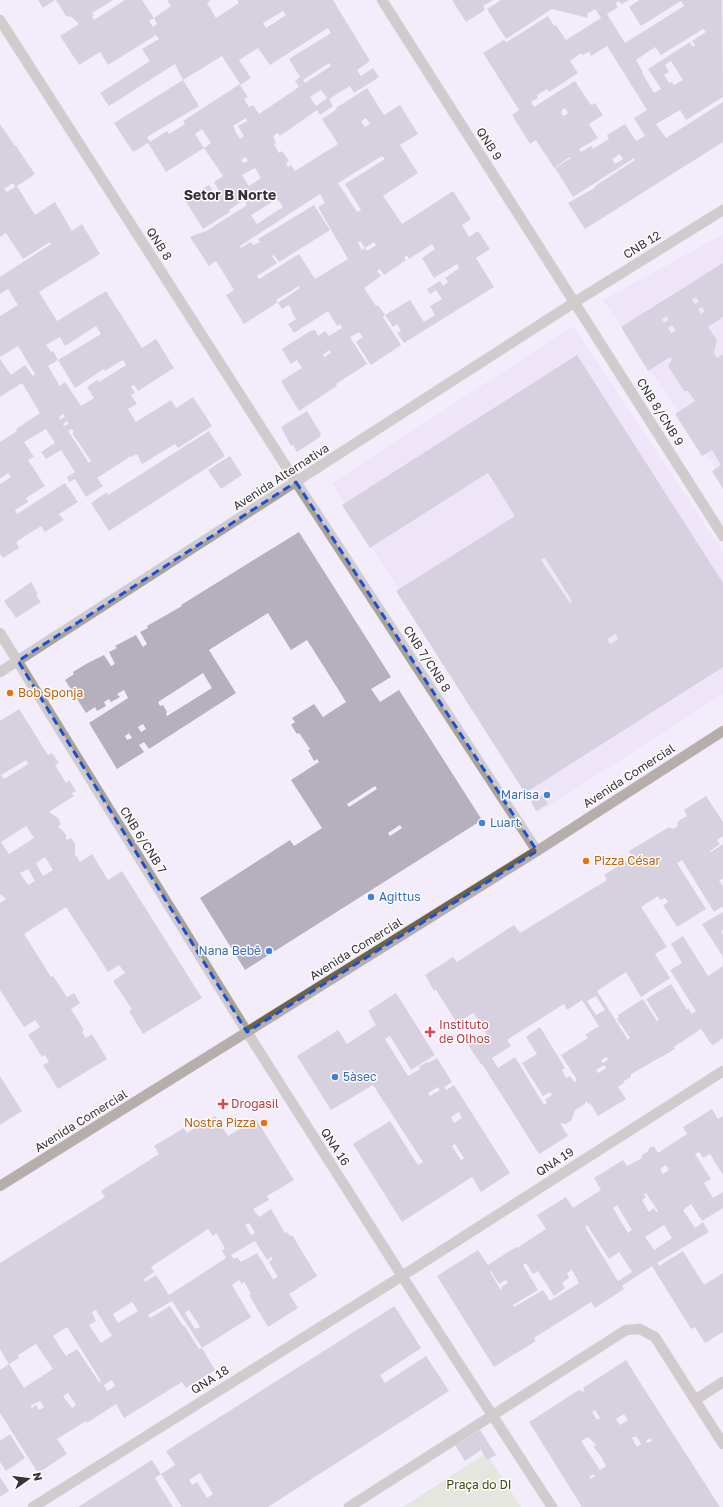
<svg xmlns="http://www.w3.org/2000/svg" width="723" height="1507" font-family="'Golos Text',sans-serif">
  <rect width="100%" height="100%" fill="#f3ecfb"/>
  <path fill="#e9def4" d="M723 234V480L603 300Z
    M573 326 723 552V694L538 813 332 483Z"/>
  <path fill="#d5debc" d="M486 1453 521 1507H403Z"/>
  <path fill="#b6b0bd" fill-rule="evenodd" d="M38 0H55L43 8Z
    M56 0H113L92 13 94 15 92 16 94 20 125 0H142L154 18 149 21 153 27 157 24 154 18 171 6 167 0H211L207 3 216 18 239 3 237 0H333L370 61 357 70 361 76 373 68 379 77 354 93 350 86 329 99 333 106 320 115 317 110 280 136 278 133 273 136 276 143 274 144 279 153 282 151 289 161 286 163 288 167 291 165 295 171 338 144 322 119 337 109 336 108 367 88 384 115 400 105 418 134 400 145 418 173 383 196 402 224 453 191 471 219 462 225 469 237 478 231 490 249 476 258 494 287 404 343 397 333 401 331 397 324 393 327 385 315 410 300 424 322 435 315 430 306 442 299 436 290 430 294 427 289 440 281 443 286 448 282 445 278 459 268 457 264 434 278 422 258 435 249 432 244 409 259 407 256 404 257 406 260 384 275 380 269 377 271 381 276 364 288 376 306 378 305 385 315 383 317 401 345 371 365 356 342 363 337 359 332 352 336 350 337 367 364 336 384 337 386 299 411 281 381 302 368 297 360 291 364 282 349 310 331 315 330 318 336 325 331 329 336 342 328 340 324 337 326 328 311 294 333 288 324 296 319 291 311H292L289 305 282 309 278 303 300 288 299 286 276 300 278 302 244 324 226 295 234 290 216 261 209 266 190 237 208 230 247 205 245 202 250 199 248 197 229 210 230 212 203 229 185 200 209 185 215 194 219 191 214 182 223 176 204 148 211 143 202 129 195 134 204 148 166 172 148 143 133 152 114 123 183 80 199 106 147 137 150 142 167 131 169 134 185 124 183 121 240 84 222 56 183 80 175 64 109 106 100 93 150 61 142 49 159 39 156 35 108 65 100 52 79 65 60 36 79 24 72 17 66 16ZM283 11 286 15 266 28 263 23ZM328 28 331 33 289 59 300 77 295 81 299 87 259 114 253 105 249 107 244 99 248 97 240 85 251 78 239 60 258 48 270 65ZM329 63 331 66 305 83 303 80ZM321 90 327 98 316 106 310 97ZM246 118 247 121 238 126 244 136 240 139 234 129H235L233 126ZM366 118 370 124 365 127 361 121ZM382 156 385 159 345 184 361 210 357 212 338 183ZM246 157 248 161 243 163 241 160ZM255 168 261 178 249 186 242 175ZM320 194 325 203 318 207 348 259 315 279 299 254 259 279 257 276 277 263 272 256 274 255 279 262 330 230 314 205 258 239 260 242 253 245 251 242 241 248 240 246ZM277 199 283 207 257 224 251 215ZM360 241 365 248 362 250 358 243ZM374 242 376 245 367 251 365 248ZM329 350 331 353 324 357 323 355Z
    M452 0H493L483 6 485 10 466 22Z
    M501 0H629L622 4 619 1 615 3 618 7 607 14 625 43 684 6 681 1 641 26 629 7 639 0H722L723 97 686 120 680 110 656 124 666 138 723 102V142L585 229 568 203 596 187 595 186 635 160 634 158 573 197 555 168 571 158 570 157 554 168 536 140 530 144 512 115 519 110 483 53 504 40 506 42 510 40 548 16 554 26 556 25 566 40 601 18 595 9 587 14 588 18 552 9 506 39 487 9ZM703 29 706 32 692 41 695 45 693 47 690 42 648 69 661 89 654 93 642 73 643 72 636 60 655 47 661 55ZM607 46 647 110 634 118 645 136 636 141 625 124 607 135 609 139 593 149 591 146 581 152 579 149 598 138 589 124 603 115 595 103 591 105 575 81 534 107 531 102 538 98 537 95 547 89 549 92 578 73 570 61 581 53 582 55 589 52 591 56ZM671 61 683 80 674 85 672 82 669 83 664 75 669 72 665 65ZM565 108 568 113 564 116 561 114 562 110ZM620 154 623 159 615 164 612 159Z
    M0 124 15 146H16L35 174 17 186 35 215 55 202 72 231 82 224 100 254 39 292 57 321 106 291 142 348 156 339 174 368 138 391 134 385 131 387 135 393 131 395 137 404 128 409 136 422 171 400 176 408 193 397 212 426 178 448 175 444 142 464 137 454 132 457 129 453 131 456 97 478 103 486 86 497 75 479 69 482 67 477 75 472 61 450 46 459 41 452 55 443 46 429 24 442 34 457 28 460 45 486 26 498 28 502 15 510 17 514 65 483 78 502 59 514 64 520 45 532 41 526 16 542 19 548 3 558 0 554V484L11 477 8 473 0 479V442L17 431 16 429 40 413 22 383 0 397V359L11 375 25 365 33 376 35 374 18 346 0 357V316L18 305 8 289 0 294V277L51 244 50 242 23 259 6 233 0 237ZM13 183 15 187 7 192 4 189ZM96 326 101 334 58 360 53 351 51 352 46 345 60 337 65 346ZM58 360 75 388 104 369 105 371 123 360 126 365 99 382 97 380 87 387 94 398 81 406 65 382 60 386 48 366ZM63 414 65 417 60 420 59 417ZM67 421 69 424 64 426 63 424ZM72 429 74 432 72 433 91 461 89 463 68 431Z
    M723 263V317L708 327 717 340 714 353 717 358 723 354V489L712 471 721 465 712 450 702 456 675 414 695 401 688 391H684L668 366 672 359 670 357 648 371 621 327ZM696 297 699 302 695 304 692 300ZM702 307 705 311 701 314 698 309ZM666 316 669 320 664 323 662 319ZM672 325 676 331 671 333 668 328Z
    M577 355 723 583V667L525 793 396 591 515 516 488 473 370 548 342 505ZM545 558 572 601 570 603 541 560ZM615 634 618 639 610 644 607 639Z
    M307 411 321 434 320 437 297 452 293 445 291 446 281 427Z
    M209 431 225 456 109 531 91 503 107 492 108 495Z
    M230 456 242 475 221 489 208 470Z
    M299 532 391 677 371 689 380 702 399 690 482 820 245 970 200 898 290 840 294 846 322 828 291 780 319 762 317 759 314 761 308 750 310 749 299 733 297 734 291 725 295 722 292 718 314 704 323 717 346 702 338 689 307 640 291 650 268 613 209 650 236 693 149 749 144 742 139 745 144 752 117 769 89 723 128 698 124 690 117 694 120 697 111 702 109 699 104 702 106 706 97 711 95 707 86 713 65 680 74 674 73 672 86 664 104 655 111 666 115 664 109 652 117 648 115 646 136 635 143 647 147 644 140 632 148 628 147 626 182 606 181 605ZM203 673 212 688 167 716 166 714 167 712 163 705 160 706 158 702ZM143 724 146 729 141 732 138 727ZM129 733 132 738 127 740 125 736ZM375 786 377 789 349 807 347 804ZM400 825 402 828 390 836 388 833Z
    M31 582 38 594 36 595 41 602 16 618 4 601Z
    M19 709 48 755 52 753 59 763 55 765 66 783 69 780 76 791 72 793 74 796 49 812 58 818 61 824 58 827 62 830 66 835V840L71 838 75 844V856L76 855 80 862 92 854 108 880 122 871 202 998 143 1034 129 1011 132 1009 113 981 125 973 119 965 108 972 66 907 24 934 51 977 53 976 67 997 74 993 80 1003 71 1009 84 1030 82 1032 86 1038 92 1034 107 1059 58 1089 43 1065 49 1062 45 1055 42 1057 28 1035 40 1027 35 1020 24 1027 0 990V903L6 899 0 894V721ZM26 760 28 764 4 779 1 775ZM26 826 34 838 9 854 1 842ZM45 857 53 870 43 876 36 863ZM28 869 35 881 28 885 20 873Z
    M542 795 548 804 536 811 531 802Z
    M706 796 723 822V836L717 840 720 844 710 851 711 852 723 844V878L719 881 723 886V906L714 912 682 860 677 863 706 909 677 927 663 905 668 902 665 898 660 900 658 896 641 907 667 947 655 954 670 978 641 997 626 972 597 991 628 1040 630 1038 617 1019 619 1017 618 1015 643 999 657 1021 659 1020 646 999 671 984 687 1010 688 1008 692 1014 696 1011 670 970 682 963 671 944 683 936 708 976 723 966V1038L713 1045 711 1044 701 1029 674 1047 675 1049 631 1074V1077L624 1081V1083L618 1087 626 1099 598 1116 590 1103 588 1104 586 1101 585 1104 575 1110 571 1121 566 1124 560 1123 568 1136 539 1154 482 1064H481L468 1045 486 1036 485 1034 486 1033 474 1013 485 1006 457 1023 436 990 434 991 425 975 453 957 457 962 514 925 520 933 607 880 604 875 633 857 629 851 669 827 673 829 677 827 678 821 687 816 684 810ZM596 996 605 1010 596 1015 587 1001ZM582 1000 599 1026 585 1035 588 1038 561 1055 577 1080 574 1082 570 1076 566 1078 562 1070 565 1068 540 1027 526 1037 537 1054 522 1063 543 1096 550 1092 552 1095 545 1100 547 1103 544 1105 515 1057 498 1068 492 1058 511 1046 507 1040 513 1036 564 1004 567 1010ZM607 1057 608 1059 603 1063 601 1060ZM604 1065 606 1068 598 1073 596 1070Z
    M723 912V930L721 931 723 935V957L702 924Z
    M396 993 435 1055 411 1070 390 1036 385 1039 408 1076 420 1069 419 1067 427 1062 428 1063 437 1058 452 1082 444 1087 446 1090 454 1085 510 1173 481 1192 472 1177 402 1222 353 1144 390 1121 418 1165 423 1162 373 1085 331 1110 297 1056 338 1030 347 1044 376 1025 368 1011ZM438 1087 440 1090 430 1096 428 1093ZM459 1112 462 1118 454 1123 451 1117ZM455 1144 464 1158 461 1160 452 1146Z
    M0 1076 22 1111 0 1125Z
    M712 1109 718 1119 723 1116V1175L710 1154 703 1158 699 1152 695 1154 711 1179 704 1183 713 1198 723 1192V1208L702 1221 691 1204 683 1210 695 1228 703 1222 709 1232 657 1263 659 1266 683 1251 704 1285 723 1273V1332L705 1343 695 1327 691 1329 652 1266 622 1286 624 1289 595 1308 591 1302 534 1338 536 1341 494 1367 437 1276 478 1250 488 1265 516 1247 517 1248 546 1229 537 1215 566 1197 573 1208 601 1190 594 1178 623 1160 627 1166 642 1158V1155L648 1151 649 1148 654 1146 658 1153 687 1134 683 1127ZM666 1165 669 1170 663 1174 660 1169ZM646 1193 658 1211 656 1212 654 1208 649 1212 642 1200 646 1197 644 1194ZM617 1205 632 1230 628 1233 613 1208ZM587 1225 609 1259 619 1252 632 1272 618 1281 585 1227ZM664 1225 672 1238 654 1250 645 1237ZM526 1263 533 1274 538 1271 554 1296 565 1288 562 1283 569 1278 567 1273 572 1270 579 1283 550 1301 543 1290 514 1307 513 1305 538 1290 523 1265ZM491 1271 499 1284 506 1280 508 1283 501 1287 502 1288 501 1290 490 1272Z
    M215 1116 228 1136 256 1119 294 1180 267 1196 269 1200 253 1209 259 1217 271 1209 285 1233 287 1232 290 1236 292 1235 317 1276 289 1294 298 1308 268 1327 249 1295 251 1294 244 1282 242 1284 239 1280 232 1285 251 1317 202 1348 172 1301 148 1315 150 1318 170 1306 183 1326 184 1325 199 1349 202 1348 215 1370 186 1388 182 1382 124 1418 116 1404 87 1423 86 1421 57 1439 67 1454 38 1473 0 1413V1370L9 1364 24 1388 53 1369 36 1344 18 1355 19 1358 9 1364 0 1349V1263L105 1197 101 1191 159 1154 154 1146 184 1128 187 1133ZM249 1223 255 1233 251 1235 245 1225ZM208 1229 213 1236 216 1233 225 1248 222 1251 226 1258 169 1295 156 1275 145 1282 144 1279 154 1272 151 1267ZM255 1241 267 1260 271 1257 273 1259 269 1262 278 1277 273 1279 257 1253 241 1262 237 1257 234 1259 231 1255ZM132 1302 138 1311 118 1323 113 1314ZM96 1310 112 1336 101 1343 89 1325 96 1321 92 1312ZM189 1310 200 1327 195 1329 185 1313ZM67 1327 101 1381 99 1382 77 1349 66 1356 53 1336ZM112 1380 115 1386 107 1391 104 1385ZM68 1393 76 1405 72 1408 63 1396ZM40 1401 44 1407 39 1410 36 1405 32 1408 30 1406Z
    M393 1307H395L421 1348 380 1375 385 1383 426 1356 449 1391 268 1507H182L161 1474 175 1465 166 1451ZM200 1473 213 1494 207 1498 197 1482 192 1485 189 1480Z
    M626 1360 650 1398 720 1507H582L529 1422 579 1390 585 1392 583 1388ZM595 1410 600 1418 597 1420 592 1412ZM624 1414 628 1420 620 1425 616 1419ZM636 1436 641 1444 637 1447 632 1438ZM588 1437 596 1445 594 1446 595 1449 603 1459H602L606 1466 600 1470 581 1441ZM650 1438 652 1441 647 1443 646 1441ZM594 1474 595 1476 591 1479 589 1477Z
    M480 1430 496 1455 487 1460 481 1450 465 1461 455 1445Z
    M10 1434 25 1458 6 1471 0 1462V1441Z
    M152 1460 161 1474 155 1478 173 1507H78Z
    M0 1477 9 1491 0 1497Z"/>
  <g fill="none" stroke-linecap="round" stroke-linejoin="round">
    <g stroke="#cdc7d4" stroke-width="11">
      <path id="minor" d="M382 0 723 536
        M0 20 296 482 537 851
        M0 633 247 1032 402 1276 552 1507
        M0 672 575 302 723 210
        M695 1400 723 1382
        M33 1507 402 1276 723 1071
        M349 1507 626 1330 640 1329 655 1337 723 1444"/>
    </g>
    <g stroke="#cdc7d4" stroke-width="11">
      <path id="major" d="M0 1186 537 851 723 731"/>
    </g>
    <use href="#minor" stroke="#a8a394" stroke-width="10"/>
    <use href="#major" stroke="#6d6348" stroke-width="10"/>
  </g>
  <path d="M0 0H723V1507H0ZM296 482 537 851 247 1032 18 661Z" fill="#f3ecfb" fill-opacity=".55" fill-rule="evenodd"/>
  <path fill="none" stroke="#1d4ed8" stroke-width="3" stroke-dasharray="8 5" stroke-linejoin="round" d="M296 482 537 851 247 1032 18 661Z"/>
  <g fill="#e8710a" stroke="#fdfdfd" stroke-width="1.5">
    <circle cx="10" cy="693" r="4"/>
    <circle cx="586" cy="861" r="4"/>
    <circle cx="264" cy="1123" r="4"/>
  </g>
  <g fill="#3f7fe0" stroke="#fdfdfd" stroke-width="1.5">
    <circle cx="547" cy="795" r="4"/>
    <circle cx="482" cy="823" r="4"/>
    <circle cx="371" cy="897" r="4"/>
    <circle cx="269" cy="951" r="4"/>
    <circle cx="335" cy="1077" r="4"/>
  </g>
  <g fill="#e0444e" stroke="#fdfdfd" stroke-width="1.5">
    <path d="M428 1026h4v4h4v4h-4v4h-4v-4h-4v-4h4z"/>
    <path d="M221 1098h4v4h4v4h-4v4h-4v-4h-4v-4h4z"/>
  </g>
  <g text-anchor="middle" stroke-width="3" stroke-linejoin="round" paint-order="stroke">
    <g font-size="12" fill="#353238" stroke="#fdfdfd">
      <text transform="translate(489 144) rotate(57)" y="4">QNB 9</text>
      <text transform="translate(159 244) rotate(57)" y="4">QNB 8</text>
      <text transform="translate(642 245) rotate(-32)" y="4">CNB 12</text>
      <text transform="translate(660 412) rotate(58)" y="4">CNB 8/CNB 9</text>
      <text transform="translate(281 477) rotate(-33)" y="4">Avenida Alternativa</text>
      <text transform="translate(427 659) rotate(57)" y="4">CNB 7/CNB 8</text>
      <text transform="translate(629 776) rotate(-33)" y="4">Avenida Comercial</text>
      <text transform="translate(143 840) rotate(58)" y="4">CNB 6/CNB 7</text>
      <text transform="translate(356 949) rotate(-32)" y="4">Avenida Comercial</text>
      <text transform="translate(81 1121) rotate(-32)" y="4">Avenida Comercial</text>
      <text transform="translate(335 1147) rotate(57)" y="4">QNA 16</text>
      <text transform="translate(555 1162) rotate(-33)" y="4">QNA 19</text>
      <text transform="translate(210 1380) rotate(-32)" y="4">QNA 18</text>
    </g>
    <g font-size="12" fill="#c56008" stroke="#fdfdfd" text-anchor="start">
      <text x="18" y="697">Bob Sponja</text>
      <text x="594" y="865">Pizza César</text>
      <text x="256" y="1127" text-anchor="end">Nostra Pizza</text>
    </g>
    <g font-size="12" fill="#366cbe" stroke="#fdfdfd" text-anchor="start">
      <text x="539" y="799" text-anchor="end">Marisa</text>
      <text x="490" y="827">Luart</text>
      <text x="379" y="901">Agittus</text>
      <text x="261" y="955" text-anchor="end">Nana Bebê</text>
      <text x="343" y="1081">5àsec</text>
    </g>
    <g font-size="12" fill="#be3a42" stroke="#fdfdfd" text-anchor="start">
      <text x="439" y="1029">Instituto<tspan x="439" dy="14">de Olhos</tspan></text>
      <text x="231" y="1108">Drogasil</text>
    </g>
    <g font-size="12" fill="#404b12" stroke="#fdfdfd">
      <text x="479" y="1489">Praça do DI</text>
    </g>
    <g font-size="14" font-weight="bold" fill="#353238" stroke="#fdfdfd">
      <text x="230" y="200">Setor B Norte</text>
    </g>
  </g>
  <g transform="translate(28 1479) rotate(76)" stroke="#fdfdfd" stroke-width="3" paint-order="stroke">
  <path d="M0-3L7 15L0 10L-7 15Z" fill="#353238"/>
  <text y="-6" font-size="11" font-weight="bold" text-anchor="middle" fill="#353238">N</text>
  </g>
</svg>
